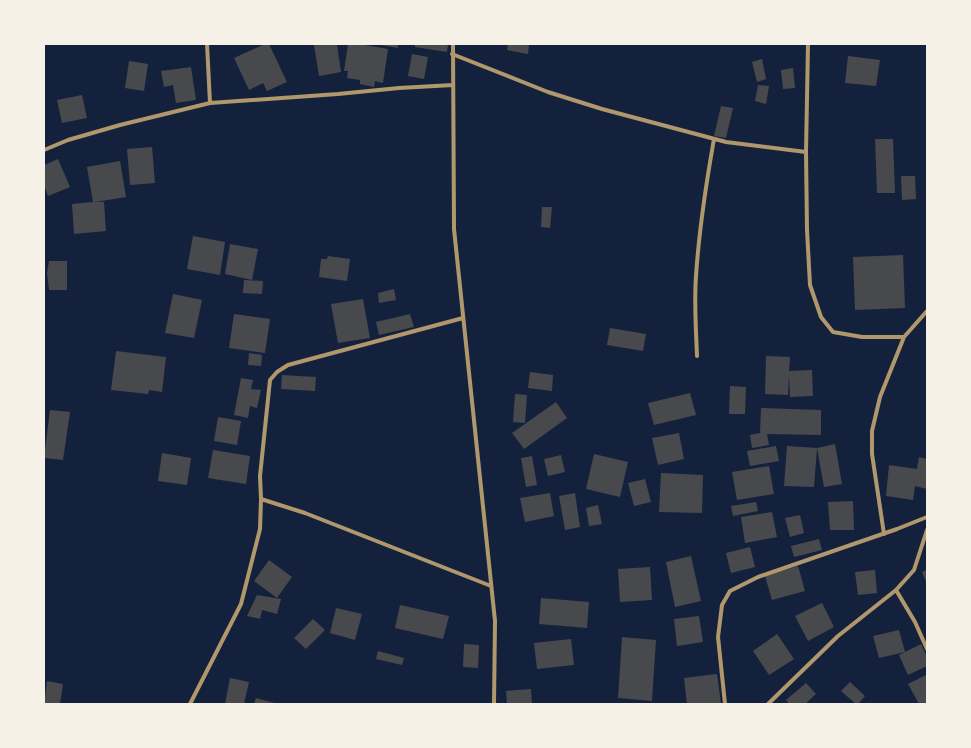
<svg xmlns="http://www.w3.org/2000/svg" width="971" height="748" font-family="Signika,sans-serif">
  <rect width="100%" height="100%" fill="#14213d"/>
  <path fill="#48494c" d="M265 44H269L287 82 267 91 263 83 249 90 234 58Z
    M319 44H337L341 72 319 76 314 45Z
    M348 44H359L388 49 383 83 375 81 374 87 360 84V80L347 78 348 71H344Z
    M376 44H398V48Z
    M415 44H448L447 52 415 47Z
    M508 44H529L528 54 507 50Z
    M412 54 428 57 424 79 408 76Z
    M848 56 880 60 876 86 845 83Z
    M762 59 766 79 757 82 752 62Z
    M129 61 148 64 144 91 125 88Z
    M191 67 196 100 176 103 173 85 164 87 161 71Z
    M793 68 795 88 783 89 781 70Z
    M758 85 769 86 766 104 755 101Z
    M82 95 87 118 62 123 57 100Z
    M721 106 733 108 726 138 714 136Z
    M875 139H893L895 193H877Z
    M152 147 155 183 130 185 127 149Z
    M58 159 70 187 48 196 44 185V165Z
    M120 161 126 197 95 202H104L106 231 74 234 72 204 93 202 87 167Z
    M901 176H915L916 199 902 200Z
    M542 207H552L550 228 541 227Z
    M193 236 225 242 220 275 187 269Z
    M230 244 258 249 252 280 225 274Z
    M903 255 905 308 855 310 853 257Z
    M328 256 350 259 347 281 319 277 321 259H327Z
    M49 261H67V290H49L47 273Z
    M244 280 263 281 262 294 243 293Z
    M394 289 396 300 379 303 378 293Z
    M173 294 202 300 194 338 165 333Z
    M363 299 370 338 338 343 331 304Z
    M234 314 270 319 265 353 229 348Z
    M410 314 414 327 379 335 376 322Z
    M610 328 646 334 643 351 607 345Z
    M116 351 166 357 162 392 149 390 148 394 111 390Z
    M249 353 262 355 261 366 248 365Z
    M766 356 790 357 789 371 812 370 813 396 790 397 789 375 788 395 765 394Z
    M530 372 553 375 552 391 528 388Z
    M282 375 316 377 315 391 281 389Z
    M241 378 253 380 251 389 261 390 257 408 250 406 248 418 234 415Z
    M730 386 746 387 745 414H729Z
    M690 393 696 415 654 425 648 403Z
    M515 394 527 395 525 423 513 422Z
    M556 402 567 418 524 449 512 433Z
    M761 408 821 410V435L767 434 769 445 752 448 750 435 760 433Z
    M50 410 70 412 63 460 44 458Z
    M218 417 241 421 237 445 214 441Z
    M679 433 684 459 658 465 652 438Z
    M835 444 842 484 824 487 817 448 814 487 784 486 787 446 817 448Z
    M776 446 779 461 750 466 747 451Z
    M213 450 250 456 246 484 208 478Z
    M162 453 191 458 187 485 158 481Z
    M594 454 628 462 620 497 586 489Z
    M561 455 565 472 548 476 544 459Z
    M532 456 537 485 526 487 521 458Z
    M919 457 927 459V489L915 486 913 500 886 496 889 465 917 469Z
    M769 466 774 494 737 500 732 472Z
    M661 473 703 475 702 513 659 512Z
    M645 479 651 502 634 506 628 483Z
    M550 493 554 516 525 522 520 498Z
    M575 493 580 527 565 530 559 496Z
    M853 501 854 530H830L828 502Z
    M756 502 758 511 733 516 731 506Z
    M598 505 602 524 589 526 586 508Z
    M772 512 777 537 745 543 741 517Z
    M800 515 804 533 790 537 785 518Z
    M819 539 822 550 794 557 791 546Z
    M750 547 755 567 731 573 726 553Z
    M691 556 701 601 675 607 666 562Z
    M269 560 292 577 277 598 254 581Z
    M798 566 805 591 772 600 765 576Z
    M650 567 652 600 620 602 618 569Z
    M875 570 877 593 858 595 855 572Z
    M927 570V584L922 572Z
    M257 595 281 599 277 614 262 610 260 619 247 616Z
    M541 598 589 602 587 628 539 624Z
    M822 603 834 627 808 641 795 616Z
    M400 605 449 616 443 639 395 628Z
    M336 608 362 614 355 640 330 633Z
    M699 616 703 642 677 646 674 619Z
    M313 619 325 630 306 649 294 638Z
    M899 630 905 652 879 658 873 636Z
    M777 634 794 659 769 675 753 651Z
    M622 637 656 640 652 701 618 698Z
    M571 639 574 665 537 669 534 643Z
    M464 644 479 645 478 668 463 667Z
    M921 644 927 657V666L908 675 899 655Z
    M378 651 404 658 402 665 376 659Z
    M717 674 721 704H687L684 678Z
    M926 675 927 704H919L908 684Z
    M230 678 249 682 244 704H225Z
    M47 681 63 684 60 704H44Z
    M850 682 865 696 858 704H856L841 691Z
    M806 683 816 694 805 704H789L786 700Z
    M531 689 532 704H507L506 691Z
    M256 698 278 704H254Z"/>
  <g fill="none" stroke-linecap="round" stroke-linejoin="round">
    <path stroke="#b1986c" stroke-width="4" d="M207 44 210 103
      M453 44 454 229 495 621 494 704
      M808 44 806 152 807 230 810 285 821 317 833 332 862 337H904
      M452 54 548 92 602 109 726 142 806 152
      M44 150 68 140 120 125 210 103 338 94 399 88 453 85
      M697 356C696 329 694 303 696 276 699 231 706 184 714 139
      M261 499 305 513 491 586
      M884 534 872 454V431L880 397 904 337 927 311
      M896 590 915 622 927 649
      M190 704 241 604 260 529 261 499 260 476 270 380 277 372 288 365 463 318
      M725 704 718 637 722 605 730 591 758 577 897 529 927 517
      M768 704 838 636 896 590 914 570 927 530"/>
  </g>
  <rect width="971" height="748" fill="none" stroke="#f6f1e7" stroke-width="90"/>
</svg>
